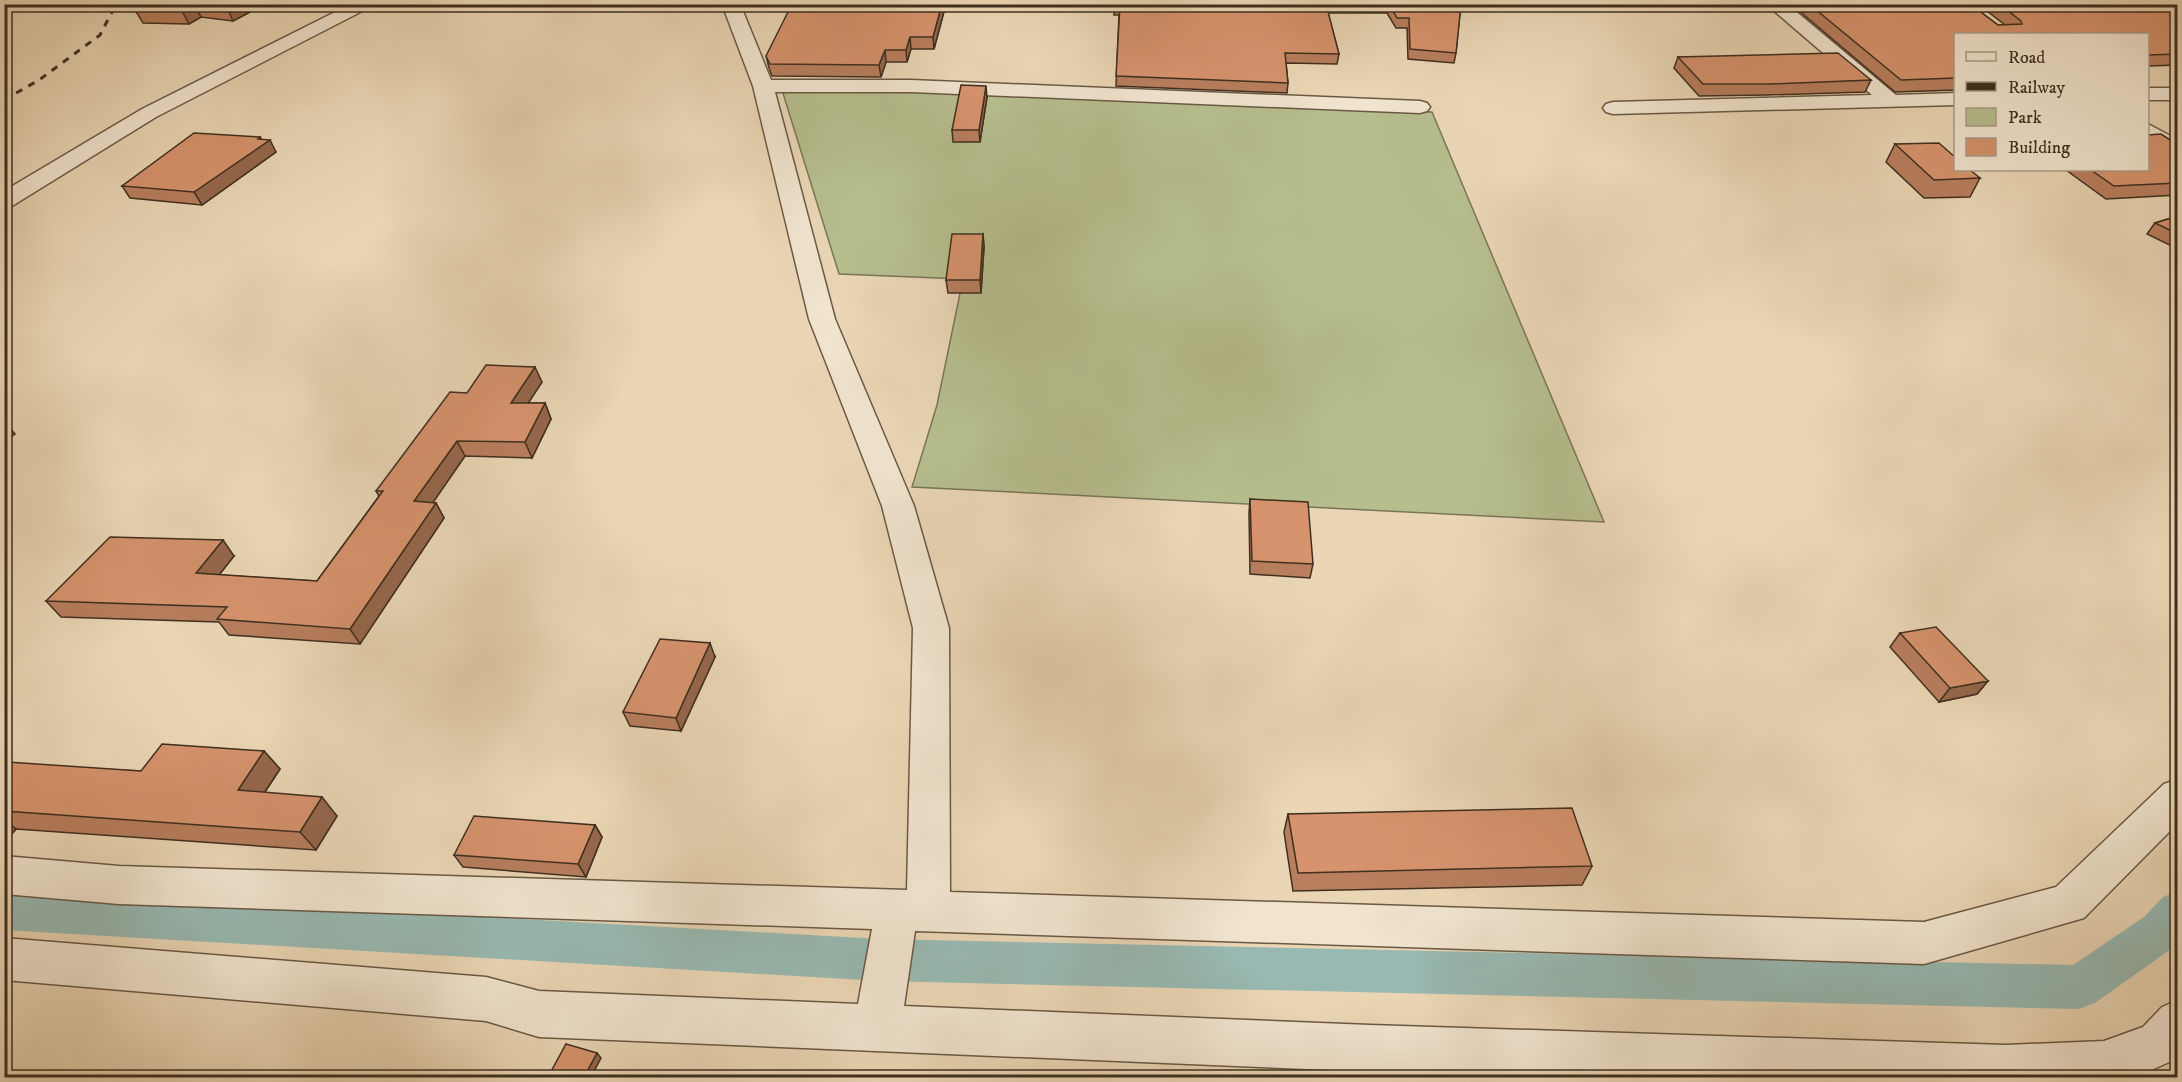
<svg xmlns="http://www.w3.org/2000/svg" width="2182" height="1082" font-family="'IM FELL DW Pica',serif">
  <rect width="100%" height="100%" fill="#ead6b5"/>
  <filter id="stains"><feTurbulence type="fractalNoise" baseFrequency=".00333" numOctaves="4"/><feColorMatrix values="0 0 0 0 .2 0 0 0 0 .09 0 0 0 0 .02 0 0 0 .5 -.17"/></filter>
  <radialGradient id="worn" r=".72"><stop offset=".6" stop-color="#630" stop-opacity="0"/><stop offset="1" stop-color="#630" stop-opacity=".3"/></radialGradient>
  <path fill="#b6be8e" stroke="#7a7657" stroke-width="1.5" d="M782 90 897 91 1432 112 1604 522 912 487 937 405 963 279 839 274Z"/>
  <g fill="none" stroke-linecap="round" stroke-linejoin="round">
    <path fill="#98b9b2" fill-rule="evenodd" d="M4 890 881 939 2073 965 2144 917 2163 897 2178 891V944L2095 1003 2079 1009 881 981 4 930Z"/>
    <g stroke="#6a5945" stroke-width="3">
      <path id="minor" d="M351 4H376L156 117 12 206 4 208V191L142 109Z
        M722 4H740L771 80H911L1420 101 1427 103 1430 107 1427 111 1420 113 911 92H775L835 319 914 506 949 628 950 892 1924 922 2056 887 2164 784 2178 779V823L2084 918 1924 964 915 931 904 1006 1370 1025 2006 1045 2104 1041 2143 1027 2162 1007 2178 1000V1058L2134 1078H1525L539 1037 486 1021 4 980V938L486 977 539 991 858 1004 872 929 119 904 4 894V856L119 866 907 890 913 628 882 506 809 319 753 86Z
        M1766 4H1787L1896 95 1956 93V105L1613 114 1606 112 1603 108 1606 104 1613 102 1872 95Z
        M2148 88H2178V100H2148Z
        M2148 124 2178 140V157L2148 139Z"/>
    </g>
    <use href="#minor" fill="#f1e4cf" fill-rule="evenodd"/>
    <path stroke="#3f2f20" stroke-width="3" stroke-dasharray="7 7" stroke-linecap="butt" d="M4 100 39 80 100 35 116 4"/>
  </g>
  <path fill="#b87e5e" stroke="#3f2f20" stroke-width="1.5" d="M143 4H265L233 21 201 17 189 24 143 23 135 10Z
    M946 4 934 49H911L907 62H886L881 77 772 76 769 68 766 56Z
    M1114 4H1461L1456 53 1454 63 1408 59 1407 28H1396L1387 13H1328L1339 54 1337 64 1286 63 1288 83 1287 93 1116 86 1119 15H1114Z
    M1791 4H1970L1998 25H2005L1978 4H2178V65L2148 66V34H1956V90L1895 92Z
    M1678 57 1871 80 1865 92 1766 95 1699 96 1674 68Z
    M987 97 980 142H953L952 130Z
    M261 139 276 152 202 205 130 198 122 186Z
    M1895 144 1980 178 1970 197 1924 198 1886 162Z
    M2178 145V195L2106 199 2066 170H2148Z
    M2178 216V249L2147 234 2155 223Z
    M983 234 984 247 981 293H948L946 280Z
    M542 382 528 403H545L551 419 532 458 465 456 433 502 436 503 444 518 360 644 229 635 219 622 61 617 46 601 234 556 219 575 317 581 379 496 376 491Z
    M1250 499 1313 564 1310 578 1250 574 1249 513Z
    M1900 633 1988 681 1977 694 1939 702 1890 647Z
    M715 657 681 731 630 726 623 712Z
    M264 751 280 769 265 792 337 816 316 850 16 829 4 843V765L141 771Z
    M1288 814 1592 866 1582 885 1293 891 1284 832Z
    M595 825 602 837 586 877 463 867 454 855Z"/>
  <path fill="#96674c" stroke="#3f2f20" stroke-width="1.5" d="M191 4H194L201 17 189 24 182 11Z
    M231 4H265L233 21 227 7Z
    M942 4H946L934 49 933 37Z
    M910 37 911 49 907 62 906 50Z
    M885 50 886 62 881 77 879 65Z
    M986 86 987 97 980 142 979 130Z
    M260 137 264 144 270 140 276 152 202 205 194 192Z
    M983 234 984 247 981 293 980 280Z
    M535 367 542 382 518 419 511 403Z
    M545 403 551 419 532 458 525 442Z
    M4 421 15 434 4 443Z
    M457 441 465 456 423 517 414 501Z
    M436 503 444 518 360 644 350 629Z
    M223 540 234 556 208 589 196 573Z
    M710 643 715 657 681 731 676 718Z
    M1988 681 1977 694 1939 702 1950 688Z
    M264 751 280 769 254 808 238 790Z
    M322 797 337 816 316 850 300 832Z
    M4 819 16 829 4 843Z
    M595 825 602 837 586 877 578 864Z
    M597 1053 601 1058 591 1077H584Z"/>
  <path fill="#d6936d" stroke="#3f2f20" stroke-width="1.5" d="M143 4H191L182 11 135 10Z
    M207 4H231L227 7Z
    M792 4H942L933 37H910L906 50H885L879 65 770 64 766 56Z
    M1114 4H1326L1339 54 1285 53 1288 83 1116 76 1120 5H1114Z
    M1389 4H1461L1456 53 1410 49 1409 18H1397Z
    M1809 4H1970L1998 25 2022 24 2021 21 1999 4H2178V54L2148 55V34H1956V78L1901 80Z
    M1838 53 1871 80 1770 84H1703L1678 57Z
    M961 85 986 86 979 130H952Z
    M194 133 260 137 258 139 270 140 194 192 122 186Z
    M2161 134 2178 145V183L2114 186 2091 170H2148V135Z
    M1939 143 1956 158V170H1970L1980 178 1934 180 1895 144Z
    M2178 216V234L2155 223Z
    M952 234H983L980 280H946Z
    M486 365 535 367 511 403H545L525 442 457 441 414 501 436 503 350 629 217 619 227 607 46 601 110 537 223 540 196 573 317 581 383 491H376L450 392 467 393Z
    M1250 499 1308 502 1313 564 1252 561Z
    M1936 627 1988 681 1950 688 1900 633Z
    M660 639 710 643 676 718 623 712Z
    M162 744 264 751 238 790 322 797 300 832 4 811V765L7 762 141 771Z
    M1572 808 1592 866 1298 873 1288 814Z
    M474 816 595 825 578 864 454 855Z
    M566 1044 597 1053 584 1077H548Z"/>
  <rect width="2182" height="1082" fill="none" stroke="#ead6b5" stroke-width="24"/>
  <rect x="6" y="6" width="2170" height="1070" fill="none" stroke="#3f2f20" stroke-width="3"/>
  <rect x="12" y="12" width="2158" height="1058" fill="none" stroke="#3f2f20" stroke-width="1.5"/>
  <rect x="1954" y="33" width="195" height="138" fill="#f1e4cf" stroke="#aa9c89" stroke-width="1.5"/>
  <rect x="1966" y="52" width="30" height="9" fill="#f1e4cf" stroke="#aa9c89" stroke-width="1.5"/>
  <text x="2008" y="63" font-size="18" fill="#3f2f20">Road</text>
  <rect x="1966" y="82" width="30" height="9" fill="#3f2f20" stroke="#aa9c89" stroke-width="1.5"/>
  <text x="2008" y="93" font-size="18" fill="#3f2f20">Railway</text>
  <rect x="1966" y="108" width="30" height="18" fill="#b6be8e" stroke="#aa9c89" stroke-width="1.5"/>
  <text x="2008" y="123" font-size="18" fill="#3f2f20">Park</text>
  <rect x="1966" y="138" width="30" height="18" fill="#d6936d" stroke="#aa9c89" stroke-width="1.5"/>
  <text x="2008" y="153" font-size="18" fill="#3f2f20">Building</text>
  <rect width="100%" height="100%" filter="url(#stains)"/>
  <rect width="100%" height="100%" fill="url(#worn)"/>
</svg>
